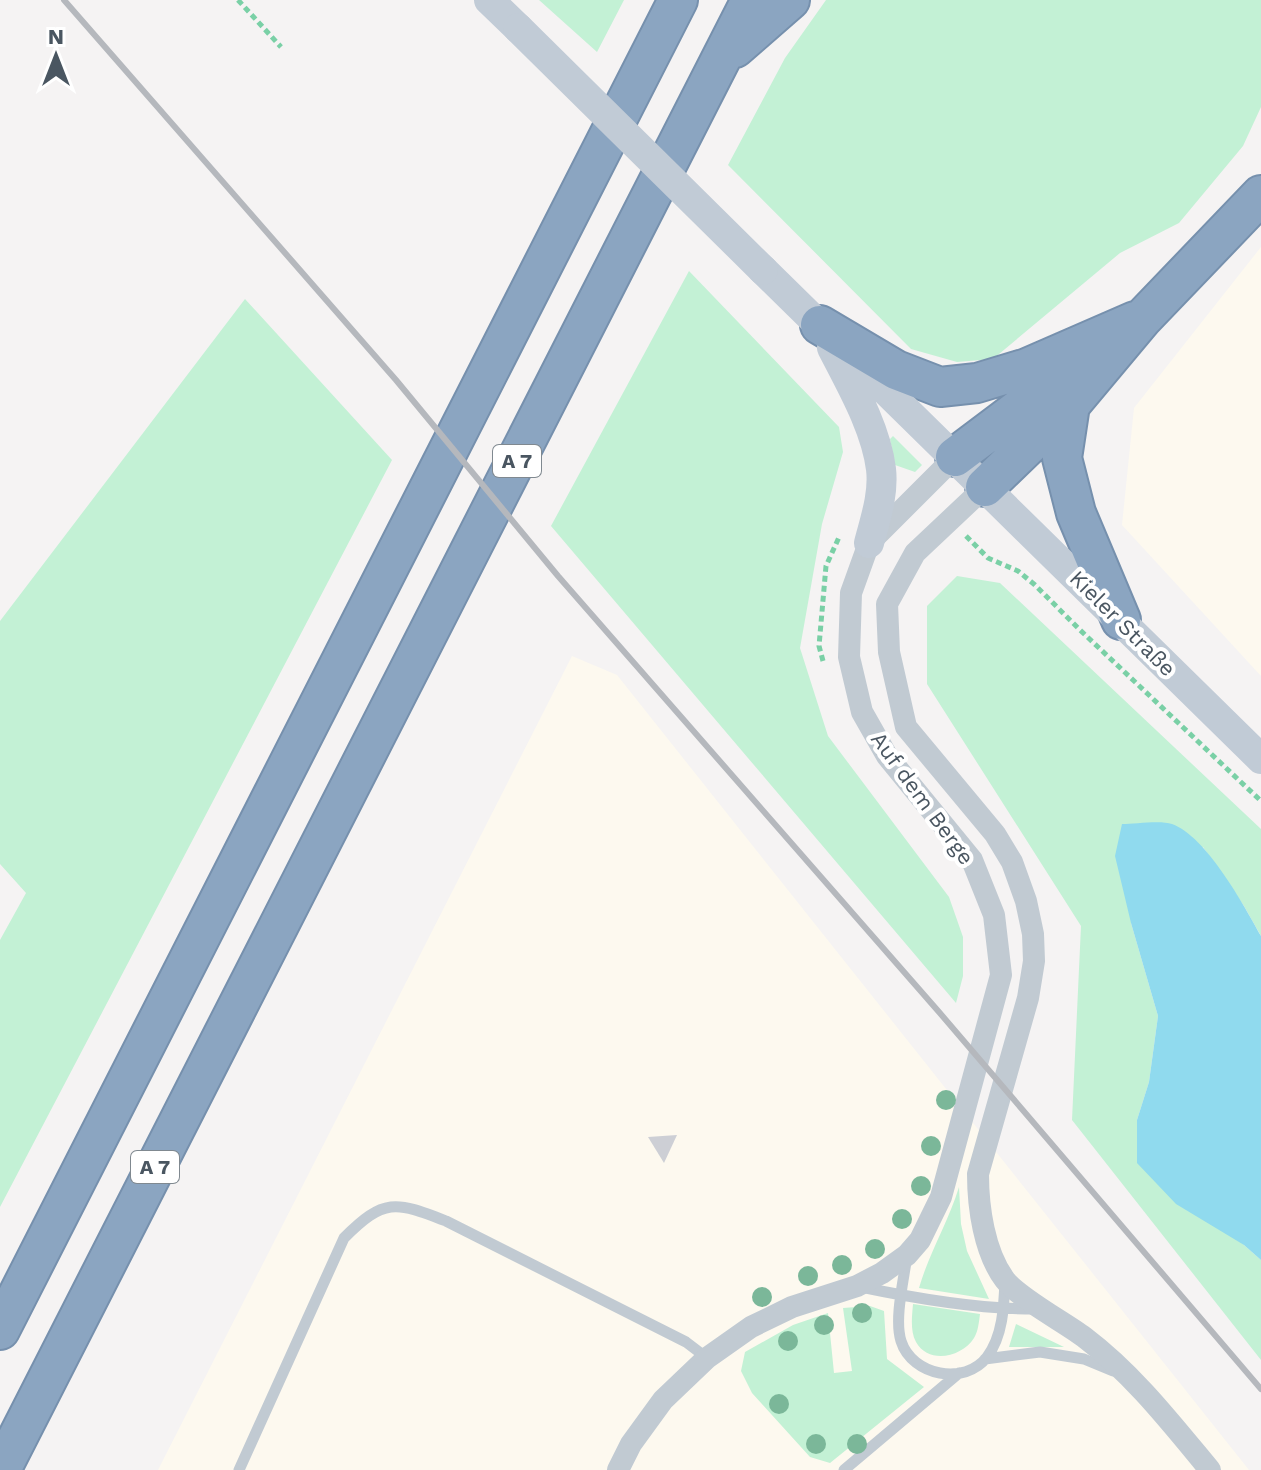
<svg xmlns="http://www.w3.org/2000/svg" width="1261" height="1470" font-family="'Work Sans',sans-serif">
  <rect width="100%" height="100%" fill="#f5f3f3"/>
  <path fill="#fdf9ef" d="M1261 247V676L1122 525 1134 408Z
    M572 656 617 675 1249 1470H158Z"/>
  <path fill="#c3f1d5" d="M539 0H624L597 52Z
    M826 0H1261V107L1243 146 1179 223 1120 253 993 359 957 362 911 349 728 165 785 58Z
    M689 271 839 427 843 452 822 524 800 648 828 736 949 897 963 937V976L956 1003 551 526Z
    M245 299 392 460 0 1207V940L26 893 0 864V621Z
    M893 436 922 465 915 472 895 465 890 439Z
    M957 576 1000 583 1261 829V936L1244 906 1203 847 1131 923 1158 1016 1149 1082 1137 1120 1244 1245 1261 1260V1360L1072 1120 1081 926 927 684V606Z
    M959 1187 961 1224 967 1251 989 1299 919 1288C929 1253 948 1223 959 1187Z
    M913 1304 980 1314C979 1322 978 1332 974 1338 962 1357 929 1365 916 1342 910 1331 912 1316 913 1304Z
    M870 1306 884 1311 887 1359 924 1387 830 1463 810 1457 752 1393 741 1371 745 1352 793 1325 828 1313 834 1373 852 1371 843 1308Z
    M1016 1324 1064 1347H1009Z"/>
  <path fill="#90daee" d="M1122 824C1134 824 1161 820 1172 824 1206 836 1244 905 1261 936V1260L1244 1245 1176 1204 1137 1163V1120L1149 1082 1158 1016 1131 923 1115 856Z"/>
  <path fill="#cdcfd5" d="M677 1135 664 1163 648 1137Z"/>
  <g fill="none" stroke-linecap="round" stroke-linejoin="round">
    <g stroke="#7690ad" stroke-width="42">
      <path id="highway" d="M735 48 790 0
        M820 325 896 370 940 387 977 383 1027 368 1135 321
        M1070 405 1062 458 1076 513 1121 620
        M955 457 1084 360
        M985 487 1070 405 1142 319 1261 195
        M0 1330 678 0
        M1 1470 751 0"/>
    </g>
    <path stroke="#7ad0a6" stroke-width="5" stroke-dasharray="6 4" stroke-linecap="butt" d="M238 0 281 47
      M966 536 988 558 1018 571 1035 585 1079 629 1261 801
      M823 661 819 646 826 566 840 535"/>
    <path stroke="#c1cad2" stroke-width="11" d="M907 1255C904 1279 894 1319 901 1341 912 1376 965 1386 987 1357 1003 1336 1004 1306 1005 1280
      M861 1287C918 1299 977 1309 1034 1309
      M985 1359 1040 1352 1084 1359 1113 1371
      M239 1470 344 1238C384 1198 395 1201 446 1221L686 1342 707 1358
      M844 1470 959 1373"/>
    <path stroke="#c1cad2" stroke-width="22" d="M985 487 915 553 887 604 889 652 906 727 995 834 1012 862 1026 901 1033 934 1034 961 1028 998 978 1174C978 1207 984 1252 1005 1280 1019 1298 1064 1322 1084 1337 1133 1374 1171 1423 1210 1470
      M618 1470 631 1444 663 1400 707 1358 751 1327 792 1307 857 1286 882 1273 907 1255 920 1240 941 1197 1001 975 994 915 972 860 887 756 862 712 849 657 851 593 869 543 955 457"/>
    <path stroke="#c1cbd6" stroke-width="30" d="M489 0 518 28
      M763 270 1261 759
      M832 348C851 385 876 428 881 469 884 494 875 520 869 543"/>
    <use href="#highway" stroke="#8ba5c1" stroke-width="38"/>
    <path stroke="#b5b8bd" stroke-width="6" d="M64 0 396 380 558 576 939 1012 1261 1389"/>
    <path stroke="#c1cbd6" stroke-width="30" d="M518 28 763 270"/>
  </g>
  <g fill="#7bb799">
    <circle cx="946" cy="1100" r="10"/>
    <circle cx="931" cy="1146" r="10"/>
    <circle cx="921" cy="1186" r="10"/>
    <circle cx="902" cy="1219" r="10"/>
    <circle cx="875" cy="1249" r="10"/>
    <circle cx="842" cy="1265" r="10"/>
    <circle cx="808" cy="1276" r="10"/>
    <circle cx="762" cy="1297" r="10"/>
    <circle cx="862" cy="1313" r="10"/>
    <circle cx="824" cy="1325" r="10"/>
    <circle cx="788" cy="1341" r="10"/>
    <circle cx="779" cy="1404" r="10"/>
    <circle cx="816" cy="1444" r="10"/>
    <circle cx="857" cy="1444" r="10"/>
  </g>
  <g text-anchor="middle" stroke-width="8" stroke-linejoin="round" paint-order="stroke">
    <g fill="#fff" stroke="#808990" stroke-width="2">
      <rect x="493" y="445" width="48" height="32" rx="6"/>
      <rect x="131" y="1151" width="48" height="32" rx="6"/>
    </g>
    <g font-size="20" font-weight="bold" fill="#4a5661">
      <text x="517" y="468">A 7</text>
      <text x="155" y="1174">A 7</text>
    </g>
    <g font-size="22" fill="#4a5661" stroke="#fff">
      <text transform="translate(1123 623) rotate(45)" y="8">Kieler Straße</text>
      <text transform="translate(923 798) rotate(54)" y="8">Auf dem Berge</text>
    </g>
  </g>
  <g transform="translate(56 56)" stroke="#ffffff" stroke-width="6" paint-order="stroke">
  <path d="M0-6L14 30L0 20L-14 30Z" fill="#4a5661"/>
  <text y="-12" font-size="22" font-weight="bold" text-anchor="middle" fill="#4a5661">N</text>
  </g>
</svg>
